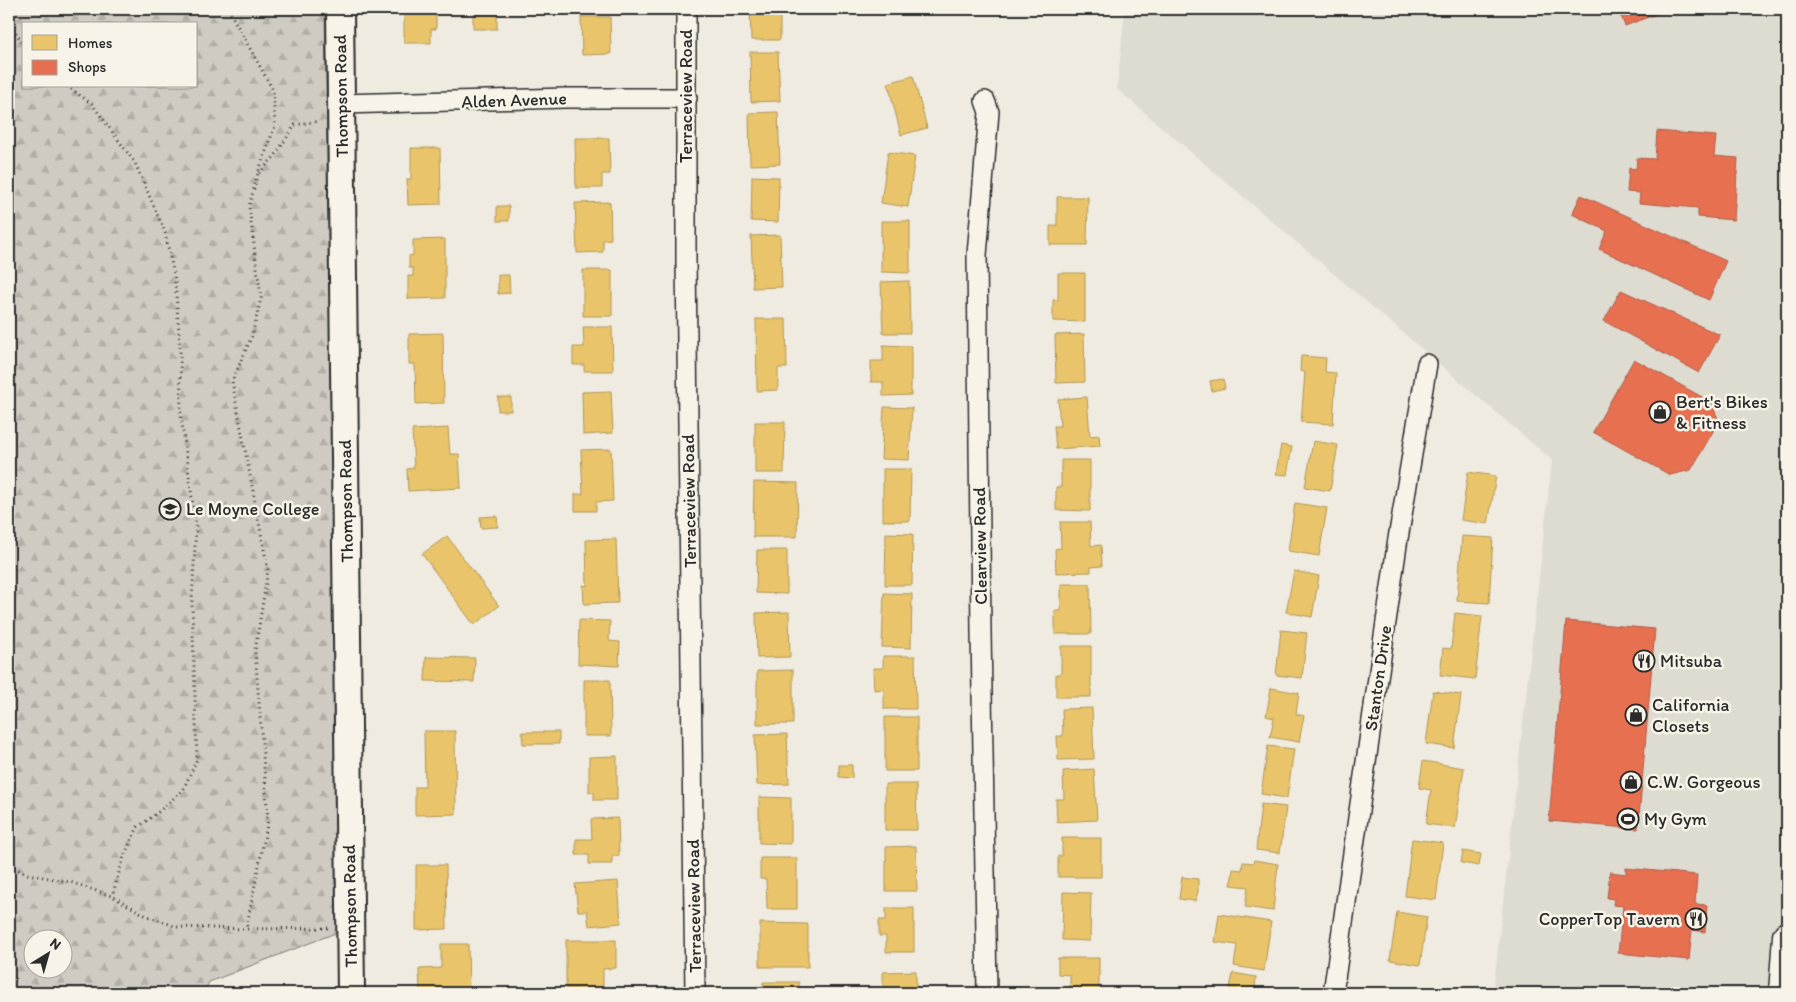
<svg xmlns="http://www.w3.org/2000/svg" width="1796" height="1002" font-family="Itim,sans-serif">
  <defs>
    <pattern id="forest-firs" width="22" height="20" patternUnits="userSpaceOnUse" patternTransform="scale(1.25)"><rect width="22" height="20" fill="#cfcbc2"/><path d="M5 1l3.5 6h-7zM16 11l3.5 6h-7z" fill="#b2aea7"/></pattern>
  </defs>
  <rect width="100%" height="100%" fill="#efebe0"/>
  <filter id="ink" filterUnits="userSpaceOnUse"><feTurbulence type="fractalNoise" baseFrequency=".02" numOctaves="2"/><feDisplacementMap in="SourceGraphic" scale="10" xChannelSelector="R" yChannelSelector="G"/><feConvolveMatrix kernelMatrix="1 2 1 2 8 2 1 2 1" color-interpolation-filters="sRGB"/></filter>
  <g filter="url(#ink)">
    <path fill="#dedbd1" d="M1125 9H1787V993H1493L1552 460 1117 89Z"/>
    <path fill="url(#forest-firs)" stroke="#7d7b76" fill-rule="evenodd" d="M9 9H325L338 932 209 982 204 993H9ZM24 24H196V86H24ZM32 940H62V970H32Z"/>
    <path fill="#e9c46a" stroke="#b09657" d="M473 9H497V29H473Z
      M750 9H780V40H751Z
      M404 12H436V29H431V43H404Z
      M581 17H610L611 54 582 55Z
      M750 52H778L780 101 751 102Z
      M913 76 927 128 901 135 888 83Z
      M778 112 780 164 750 165 749 113Z
      M575 138H609L610 174H602V188H576Z
      M411 148H440L441 204 408 205 407 179H411Z
      M888 152 915 156 908 207 881 203Z
      M752 176 779 177 778 222 751 221Z
      M1057 197H1088L1087 245H1050V226H1057Z
      M610 202 611 239 603 240V252L577 253 575 203Z
      M497 206H509V221H497Z
      M881 221H910V273L881 272Z
      M780 235 782 287 753 288 751 236Z
      M445 239V298L408 299V276H413V268H409V256L413 255V240Z
      M583 270H612V316H583Z
      M1058 273H1085V322L1053 321V300H1058Z
      M498 275H509L510 293 498 294Z
      M909 281 910 333H883L881 282Z
      M756 319H786L787 368H778V390L757 391Z
      M583 327H612L613 371H584V365H573V347H584Z
      M443 333 444 403 416 404 415 364H409V334Z
      M1084 334 1085 382 1056 383 1055 335Z
      M883 345 911 346V395L883 396V382H871V361H883Z
      M1301 356 1326 358 1325 372 1336 373 1333 424 1301 422 1305 372 1300 371Z
      M1223 379 1225 388 1212 391 1210 381Z
      M611 391 613 433 583 435 582 392Z
      M498 397H511V411H498Z
      M1087 397 1090 436 1099 435 1100 446 1056 449 1054 426H1060L1058 399Z
      M884 407 912 408 909 460 881 459Z
      M755 422H785L784 473H755Z
      M448 428 450 454H459L461 488 408 491 407 469 414 468 412 430Z
      M1313 441 1338 445 1330 491 1305 487Z
      M1281 445 1292 447 1287 475 1276 474Z
      M611 449 613 501 596 502V511H575V494H583L581 450Z
      M1061 460H1090V511L1056 510V487H1061Z
      M883 469H911L910 521H883Z
      M1468 472 1496 476 1488 524 1461 520Z
      M754 482 798 483 797 537H753Z
      M1295 503 1327 508 1319 556 1288 551Z
      M497 516 498 527 481 528 480 517Z
      M1060 522H1090L1091 546 1101 545 1102 566 1091 567V572L1056 573 1055 549 1061 548Z
      M886 533 913 534 912 585H885Z
      M447 536 499 606 474 625 422 554Z
      M1462 536 1493 538 1489 603 1457 601Z
      M616 539 618 603 584 604 583 585 587 586 586 540Z
      M757 550H787V594L756 593Z
      M1294 571 1319 576 1312 617 1286 612Z
      M1061 584H1090L1091 634H1055V611H1061Z
      M884 593 912 594 911 648 882 647Z
      M789 612 790 657 757 658 756 613Z
      M1455 613 1482 616 1475 679 1440 675 1443 648 1451 649Z
      M579 620 610 621 609 641 620 642 619 666 578 664Z
      M1281 630 1307 633 1302 678 1276 675Z
      M1061 646H1091V697H1056V674H1061Z
      M883 656H915L916 709H884V689L874 690 873 668H883Z
      M426 657 475 658 474 682 425 681Z
      M793 670V724H757V671Z
      M584 680H610L611 736H584Z
      M1271 688 1299 693 1296 714 1304 716 1299 742 1270 737 1274 718 1266 716Z
      M1433 691 1461 695 1454 748 1426 744Z
      M1092 708 1094 759 1058 760 1057 736H1063L1062 709Z
      M885 717H917V771H885Z
      M424 731H455L456 814 415 815V787H425Z
      M522 732H559V744H523Z
      M787 734 789 784 757 785 755 735Z
      M1268 746 1294 749 1287 798 1261 794Z
      M617 756V800H594V792H589V757Z
      M1423 761 1464 768 1455 828 1426 824 1431 790 1419 788Z
      M839 765H852V778L839 777Z
      M1094 769 1097 820 1057 822 1056 799H1064L1063 771Z
      M885 784H916L917 830H885Z
      M759 797 791 798V844L759 843Z
      M1261 804 1286 807 1280 853 1256 850Z
      M618 818 619 856H612V864H589V855H576V839H592L591 819Z
      M1062 838H1101V877H1058V856H1062Z
      M1412 839 1443 843 1436 900 1405 896Z
      M916 846 917 891H886V847Z
      M1463 851 1481 854 1479 866 1461 863Z
      M760 858H797V909H767L766 879H760Z
      M1254 860 1278 864 1273 911 1245 907 1248 887 1231 885 1233 869 1242 870 1243 862 1253 863Z
      M416 865H446L447 929 416 930Z
      M1182 877 1198 879V892L1195 901 1179 899Z
      M618 881 621 923 589 926 587 911H578L575 884Z
      M1063 892 1091 893 1090 941 1062 940Z
      M886 908H914V952H886V936H879V920H886Z
      M1397 912 1427 917 1420 965 1390 960Z
      M1219 914 1271 922 1264 971 1234 966 1237 945 1215 942Z
      M760 923 808 924V967H760Z
      M566 940H616V968L603 969V992H576V989H566Z
      M441 944H468L469 993H420L419 969 441 968Z
      M1058 958H1099V993H1058V991H1070V975L1058 974Z
      M916 971V993H883V972Z
      M1233 973 1256 977 1255 988 1262 989 1261 993H1229Z
      M763 982H799V993H763Z"/>
    <path fill="#e76f51" stroke="#af5b46" d="M1618 9H1669L1625 26Z
      M1657 131 1716 136 1714 156 1738 158 1734 220 1698 217V208L1639 203 1640 193 1627 192 1629 168 1636 169 1637 158 1655 159Z
      M1581 195 1726 261 1709 300 1599 249 1607 231 1572 214Z
      M1621 290 1720 335 1699 373 1604 321Z
      M1634 359 1711 402 1719 421 1691 470 1670 475 1593 432Z
      M1566 621 1655 629 1638 829 1549 821Z
      M1626 868 1697 875 1695 904 1707 905 1705 932 1692 930 1689 960 1618 953 1623 906 1613 905 1614 899 1607 898 1610 872 1626 874Z"/>
    <g fill="none" stroke-linecap="round" stroke-linejoin="round">
      <g stroke="#2b2b2b" stroke-width="22">
        <path id="street" d="M686 9V261L695 993
          M985 101 989 112 977 255 981 632 987 993
          M341 104 566 98H687
          M1333 993 1397 545 1427 364"/>
      </g>
      <g stroke="#2b2b2b" stroke-width="30">
        <path id="secondary" d="M340 9 351 993"/>
      </g>
      <g stroke="#2b2b2b" stroke-width="31">
        <path id="primary" d="M1783 993 1787 936"/>
      </g>
      <path stroke="#2b2b2b" stroke-width="3" stroke-dasharray="1 4" stroke-linecap="butt" d="M228 9 273 90 275 126 257 176 249 207 261 298 252 336 232 381 268 570 255 651 268 820 246 929
        M9 19 24 48
        M67 86 92 104 135 163 165 232 175 280 180 346 181 416 196 527 192 602 197 759 183 790 156 814 138 827 124 856 112 896
        M259 173 275 156 295 125 318 121
        M9 866 28 874 70 882 112 896 145 915 177 927 246 929 329 928"/>
      <use href="#street" stroke="#f7f3e8" stroke-width="19"/>
      <use href="#secondary" stroke="#f7f3e8" stroke-width="26"/>
      <use href="#primary" stroke="#f7f3e8" stroke-width="28"/>
    </g>
  </g>
  <defs>
    <g id="shop-ring" transform="scale(1.125)"><circle r="9.5" fill="#f7f3e8" stroke="#2b2b2b" stroke-width="1.5"/><path d="M-5-2.5h2.3a2.7 3.5 0 0 1 5.4 0H5L5.5 6h-11ZM-1.5-2.5h3a1.5 2.3 0 0 0-3 0Z" fill="#2b2b2b"/></g>
    <g id="university-ring" transform="scale(1.125)"><circle r="9.5" fill="#f7f3e8" stroke="#2b2b2b" stroke-width="1.5"/><path d="M0-5L7-2L0 1L-7-2ZM-4 1L0 2.5L4 1V4Q0 6-4 4Z" fill="#2b2b2b"/></g>
    <g id="restaurant-ring" transform="scale(1.125)"><circle r="9.5" fill="#f7f3e8" stroke="#2b2b2b" stroke-width="1.5"/><path d="M-5-6h1v4h1v-4h1v4h1v-4h1v5L-1.5 .5V6h-2V.5L-5-1ZM5-6V6H3V1.5H1.5Q1.5-4 5-6Z" fill="#2b2b2b"/></g>
    <g id="stadium-ring" transform="scale(1.125)"><circle r="9.5" fill="#f7f3e8" stroke="#2b2b2b" stroke-width="1.5"/><path d="M0-5a6.5 5 0 1 0 0 10a6.5 5 0 1 0 0-10ZM-3.5-1.8h7v3.6h-7Z" fill="#2b2b2b"/></g>
  </defs>
  <g fill-rule="evenodd">
    <use href="#shop-ring" x="1660" y="412"/>
    <use href="#university-ring" x="170" y="509"/>
    <use href="#restaurant-ring" x="1644" y="661"/>
    <use href="#shop-ring" x="1636" y="715"/>
    <use href="#shop-ring" x="1631" y="782"/>
    <use href="#stadium-ring" x="1628" y="819"/>
    <use href="#restaurant-ring" x="1696" y="919"/>
  </g>
  <g text-anchor="middle" stroke-width="5" stroke-linejoin="round" paint-order="stroke">
    <g font-size="18" fill="#2b2b2b" stroke="#f7f3e8">
      <text transform="translate(341 96) rotate(-91)" y="6">Thompson Road</text>
      <text transform="translate(686 96) rotate(-90)" y="6">Terraceview Road</text>
      <text transform="translate(514 100) rotate(-2)" y="6">Alden Avenue</text>
      <text transform="translate(346 501) rotate(-91)" y="6">Thompson Road</text>
      <text transform="translate(689 501) rotate(-91)" y="6">Terraceview Road</text>
      <text transform="translate(980 546) rotate(-91)" y="6">Clearview Road</text>
      <text transform="translate(1378 678) rotate(-82)" y="6">Stanton Drive</text>
      <text transform="translate(350 906) rotate(-91)" y="6">Thompson Road</text>
      <text transform="translate(694 906) rotate(-91)" y="6">Terraceview Road</text>
    </g>
    <g font-size="18" fill="#2b2b2b" stroke="#f7f3e8" text-anchor="start">
      <text x="1676" y="408">Bert's Bikes<tspan x="1676" dy="21">&amp; Fitness</tspan></text>
      <text x="186" y="515">Le Moyne College</text>
      <text x="1660" y="667">Mitsuba</text>
      <text x="1652" y="711">California<tspan x="1652" dy="21">Closets</tspan></text>
      <text x="1647" y="788">C.W. Gorgeous</text>
      <text x="1644" y="825">My Gym</text>
      <text x="1680" y="925" text-anchor="end">CopperTop Tavern</text>
    </g>
  </g>
  <rect width="1796" height="1002" fill="none" stroke="#f7f3e8" stroke-width="30"/>
  <rect x="15" y="15" width="1766" height="972" fill="none" stroke="#2b2b2b" stroke-width="2" filter="url(#ink)"/>
  <rect x="22" y="22" width="175" height="65" fill="#f7f3e8" stroke="#a5a39c"/>
  <rect x="32" y="35" width="25" height="15" fill="#e9c46a" stroke="#a5a39c"/>
  <text x="68" y="48" font-size="15" fill="#2b2b2b">Homes</text>
  <rect x="32" y="60" width="25" height="15" fill="#e76f51" stroke="#a5a39c"/>
  <text x="68" y="72" font-size="15" fill="#2b2b2b">Shops</text>
  <g transform="translate(48 954) rotate(37)"><circle r="24" fill="#f7f3e8" stroke="#a5a39c"/>
  <path d="M0-4L9 19L0 12L-9 19Z" fill="#2b2b2b"/>
  <text y="-8" font-size="14" font-weight="bold" text-anchor="middle" fill="#2b2b2b">N</text>
  </g>
</svg>
